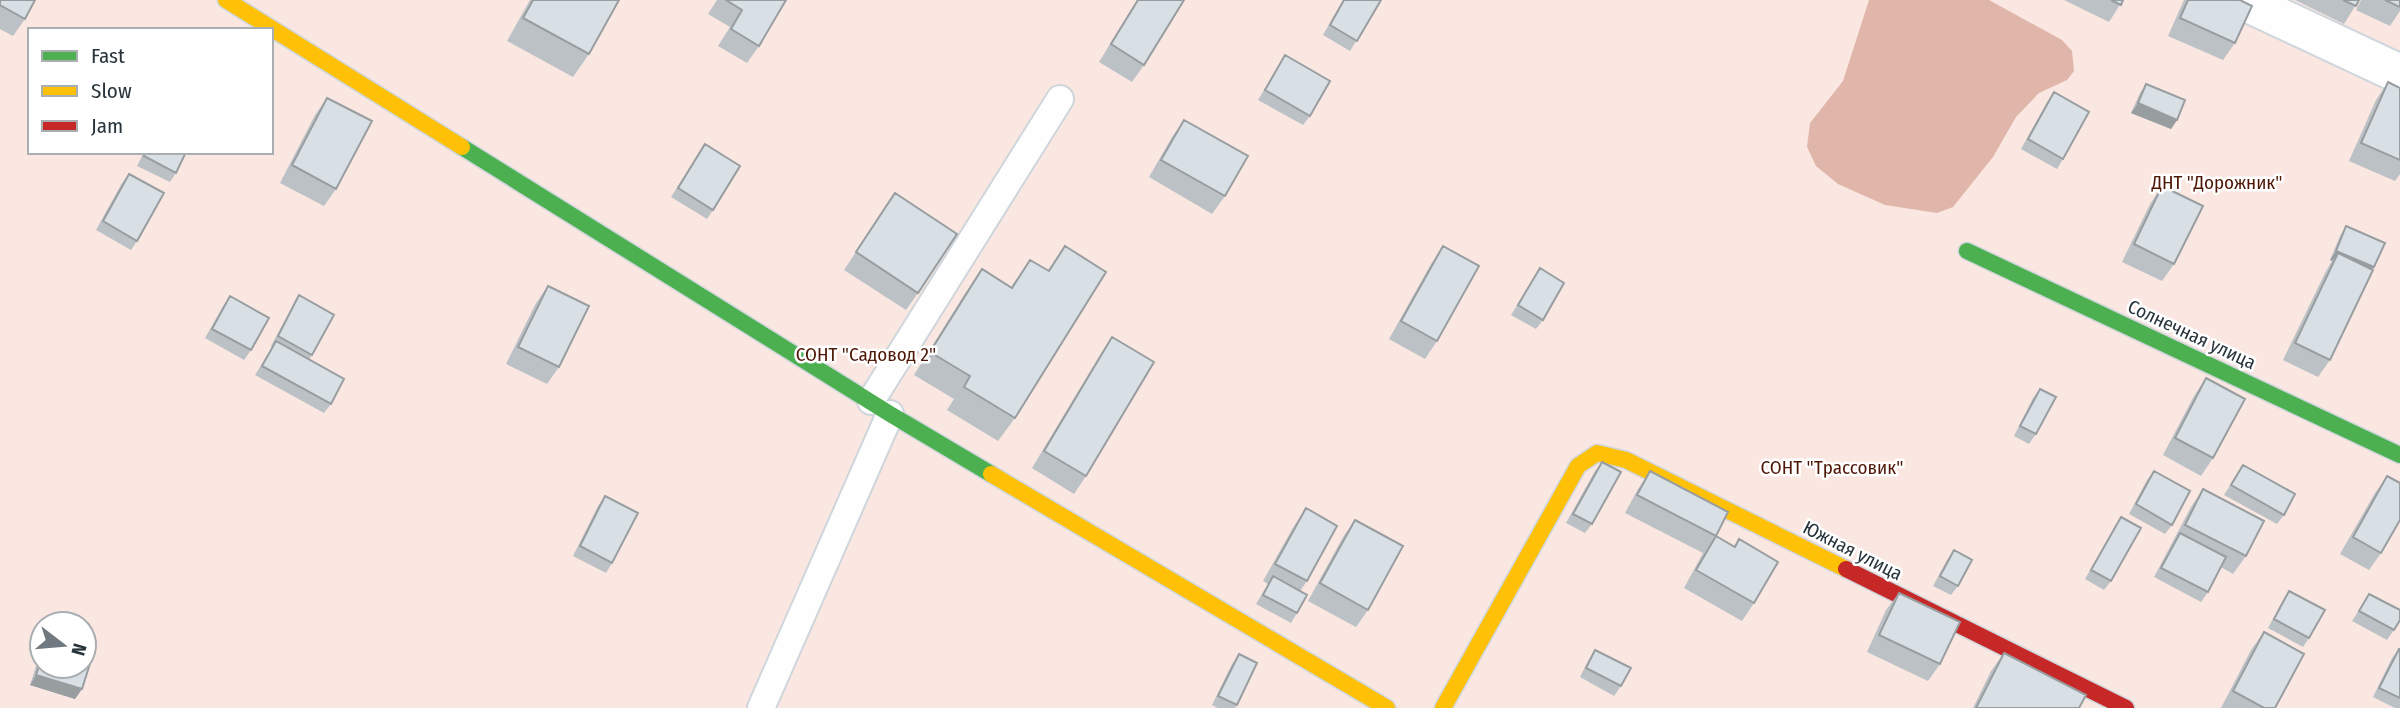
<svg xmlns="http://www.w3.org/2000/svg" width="2400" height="708" font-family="'Fira Sans Condensed',sans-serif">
  <rect width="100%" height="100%" fill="#f6f9fc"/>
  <path fill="#fae7e2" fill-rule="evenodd" d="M0 0H2400V708H0ZM30 30H271V152H30ZM42 624H84V666H42Z"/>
  <path fill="#e0b6aa" d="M1869 0H1989L2062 40 2072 51 2074 71 2067 80 2039 93 2016 117 1993 157 1953 207 1937 213 1885 205 1838 184 1816 166 1807 147 1810 123 1843 81Z"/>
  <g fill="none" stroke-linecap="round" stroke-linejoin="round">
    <g stroke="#cfd6db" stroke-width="30">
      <path id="lane" d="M871 401 1060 99
        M761 708 890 414"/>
    </g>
    <g stroke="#cfd6db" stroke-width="42">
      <path id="street" d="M2242 0 2400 74"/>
    </g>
    <g stroke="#cfd6db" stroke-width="19">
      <path id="fast" d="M462 147 890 414 991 474
        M1967 251 2400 455"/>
    </g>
    <g stroke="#cfd6db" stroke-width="19">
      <path id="slow" d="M226 0 462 147
        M991 474 1387 708
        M1443 708 1578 466 1597 453 1626 460 1846 569"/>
    </g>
    <g stroke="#cfd6db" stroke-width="19">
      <path id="jam" d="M1846 569 2126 708"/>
    </g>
    <use href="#lane" stroke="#fefeff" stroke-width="26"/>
    <use href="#street" stroke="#fefeff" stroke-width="38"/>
    <use href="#fast" stroke="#4caf50" stroke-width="16"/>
    <use href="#slow" stroke="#ffc107" stroke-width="16"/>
    <use href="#jam" stroke="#c62828" stroke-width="16"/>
  </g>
  <path fill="#bbc1c5" d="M0 0 25 19 13 36 0 29Z
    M530 0H619L589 54 573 77 507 41Z
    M717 0H786L759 46 747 63 718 46 730 27 708 14Z
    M1137 0H1184L1144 65 1132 82 1099 62Z
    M1343 0H1381L1350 51 1323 35Z
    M2064 0H2123L2109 22Z
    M2184 0H2240L2235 43 2223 60 2168 36Z
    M2295 0H2359L2344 24Z
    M2361 0H2400V11L2390 26 2356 10Z
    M1285 55 1310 116 1303 125 1258 100Z
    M2388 82 2400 88V174L2395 181 2349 161 2376 100Z
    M2146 84 2177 120 2171 129 2131 113 2140 93Z
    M2054 92 2063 159 2057 169 2021 149 2047 102Z
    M327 98 336 189 324 206 280 183 315 115Z
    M1184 120 1225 196 1212 214 1149 177 1172 137Z
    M705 144 713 210 707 219 671 197Z
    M144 152H186L176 173 170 182 137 166Z
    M129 174 137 241 131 250 96 230 122 183Z
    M2162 186 2174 264 2162 281 2122 262 2150 204Z
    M895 193 918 293 906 310 844 270Z
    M2346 226 2372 270 2330 360 2318 377 2283 360 2326 271 2332 261 2330 260 2340 236Z
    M1065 246 1015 418 998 441 947 410 954 399 914 375 966 292 982 269 1011 287 1030 260 1048 270Z
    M1443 246 1437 341 1425 359 1389 339 1431 264Z
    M1540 268 1543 320 1536 329 1511 315Z
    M548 286 559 367 547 384 506 364 536 303Z
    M299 295 312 355 309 360 331 404 324 413 255 375 272 347 271 346 293 305Z
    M230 296 251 350 244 360 205 338 223 306Z
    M1112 337 1086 476 1074 494 1032 468 1100 355Z
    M2206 378 2213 458 2201 476 2163 455 2194 396Z
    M2040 389 2036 434 2029 444 2014 436 2033 398Z
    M1602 462 1592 524 1585 533 1566 523 1595 471Z
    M2243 465 2284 515 2277 524 2224 495Z
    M1650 471 1716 536 1734 547 1739 539 1754 603 1742 621 1684 588 1703 553 1625 513 1638 489Z
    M2154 471 2172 525 2165 534 2129 514 2147 480Z
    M2387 476 2381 553 2369 570 2340 554 2375 493Z
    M2203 489 2246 556 2233 574 2221 567 2208 592 2201 602 2154 577 2191 507Z
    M605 496 612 563 606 573 573 556 598 506Z
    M1306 508 1307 581 1300 591 1297 613 1291 623 1256 604 1268 584 1263 581 1294 526Z
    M2121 517 2111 581 2104 590 2085 579 2115 526Z
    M1355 520 1368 610 1356 627 1308 601 1343 537Z
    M1954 550 1958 586 1951 595 1933 586 1947 560Z
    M2289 591 2309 638 2303 647 2268 628 2283 600Z
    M1899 593 1940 664 1928 681 1867 652 1886 610Z
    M2369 594 2394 630 2387 640 2352 621Z
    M2264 632 2275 708H2221L2251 650Z
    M42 647V666L82 689 75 699 30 685Z
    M2399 649H2400V708H2395L2373 697 2392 658Z
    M1595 650 1621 686 1614 696 1580 677 1589 659Z
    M2004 653 2079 708H1973L1991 671Z
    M1239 654 1237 705 1235 708H1218L1212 705 1232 664Z"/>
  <path fill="#989da0" d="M2138 103 2177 120 2171 129 2131 113Z
    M2336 251 2374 267 2368 277 2338 253 2332 261 2330 260Z
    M36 675 82 689 75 699 30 685Z"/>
  <path fill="#d9e0e5" stroke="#989da0" stroke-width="2" d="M0 0H35L25 19 0 5Z
    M533 0H619L589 54 523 18Z
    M726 0H786L759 46 731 29 742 10Z
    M1138 0H1184L1144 65 1111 44Z
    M1344 0H1381L1357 41 1330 25Z
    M2111 0H2123L2121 5Z
    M2188 0H2240L2252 6 2235 43 2180 18Z
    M2343 0H2359L2356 6Z
    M2385 0H2400V7Z
    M1285 55 1330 81 1310 116 1265 90Z
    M2388 82 2400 88V160L2361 143Z
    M2146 84 2185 100 2177 120 2138 103Z
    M2054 92 2089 112 2063 159 2028 139Z
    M327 98 372 121 336 189 292 165Z
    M1184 120 1248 156 1225 196 1161 160Z
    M705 144 740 166 713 210 678 188Z
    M146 152H186L176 173 144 156Z
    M129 174 164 193 137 241 103 221Z
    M2162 186 2203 206 2174 264 2134 244Z
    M895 193 957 234 918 293 856 252Z
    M2346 226 2385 243 2374 267 2336 251Z
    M1065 246 1106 272 1015 418 964 387 970 376 930 352 982 269 1012 288 1030 260 1049 271Z
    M1443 246 1479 266 1437 341 1401 321Z
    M2338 253 2373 270 2330 360 2295 343Z
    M1540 268 1564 283 1543 320 1518 305Z
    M548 286 589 306 559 367 518 347Z
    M299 295 334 315 312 355 278 336Z
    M230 296 269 318 251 350 212 329Z
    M1112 337 1154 362 1086 476 1044 451Z
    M276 341 344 379 331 404 262 366Z
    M2206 378 2245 399 2213 458 2175 438Z
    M2040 389 2056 397 2036 434 2020 426Z
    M1602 462 1621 472 1592 524 1573 514Z
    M2243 465 2295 494 2284 515 2231 485Z
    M1650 471 1728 512 1716 536 1637 495Z
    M2154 471 2190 491 2172 525 2136 504Z
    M2387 476 2400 483V520L2381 553 2353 537Z
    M2203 489 2264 521 2246 556 2185 525Z
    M605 496 638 513 612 563 580 546Z
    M1306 508 1337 526 1307 581 1275 564Z
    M2121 517 2141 528 2111 581 2091 570Z
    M1355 520 1403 546 1368 610 1320 583Z
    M2180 533 2226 557 2208 592 2161 568Z
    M1716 536 1735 547 1739 539 1778 562 1754 603 1696 570Z
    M1954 550 1972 560 1958 586 1940 576Z
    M1273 576 1307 595 1297 613 1263 595Z
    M2289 591 2325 610 2309 638 2274 619Z
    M1899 593 1960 622 1940 664 1879 635Z
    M2369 594 2400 610V620L2394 630 2359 611Z
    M2264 632 2304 654 2275 708H2264L2233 691Z
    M2399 649H2400V698L2379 688Z
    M1595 650 1631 668 1621 686 1586 668Z
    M84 651 93 654 82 689 36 675 42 657V666H84Z
    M2004 653 2086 695 2079 708H1976Z
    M1239 654 1257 663 1237 705 1218 696Z"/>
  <g text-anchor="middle" stroke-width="5" stroke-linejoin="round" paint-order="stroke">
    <g font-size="19" fill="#4e1706" stroke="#fff">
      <text x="2217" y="189">ДНТ "Дорожник"</text>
      <text x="866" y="361">СОНТ "Садовод 2"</text>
      <text x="1832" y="474">СОНТ "Трассовик"</text>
    </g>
    <g font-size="19" fill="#27343b" stroke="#fff">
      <text transform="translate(2192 334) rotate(25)" y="7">Солнечная улица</text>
      <text transform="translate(1853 550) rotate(27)" y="7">Южная улица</text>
    </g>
  </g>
  <rect x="28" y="28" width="245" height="126" fill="#ffffff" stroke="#a9aeb1" stroke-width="2"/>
  <rect x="42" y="51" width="35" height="10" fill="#4caf50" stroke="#a9aeb1" stroke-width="2"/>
  <text x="91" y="63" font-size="21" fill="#27343b">Fast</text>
  <rect x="42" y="86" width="35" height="10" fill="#ffc107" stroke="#a9aeb1" stroke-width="2"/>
  <text x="91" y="98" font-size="21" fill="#27343b">Slow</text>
  <rect x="42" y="121" width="35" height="10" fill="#c62828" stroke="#a9aeb1" stroke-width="2"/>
  <text x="91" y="133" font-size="21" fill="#27343b">Jam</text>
  <g transform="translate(63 645) rotate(106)"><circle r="33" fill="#ffffff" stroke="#a9aeb1" stroke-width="2"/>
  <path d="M0-5L12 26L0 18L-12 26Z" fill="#6f797f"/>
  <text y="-10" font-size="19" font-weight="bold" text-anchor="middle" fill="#27343b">N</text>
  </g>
</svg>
